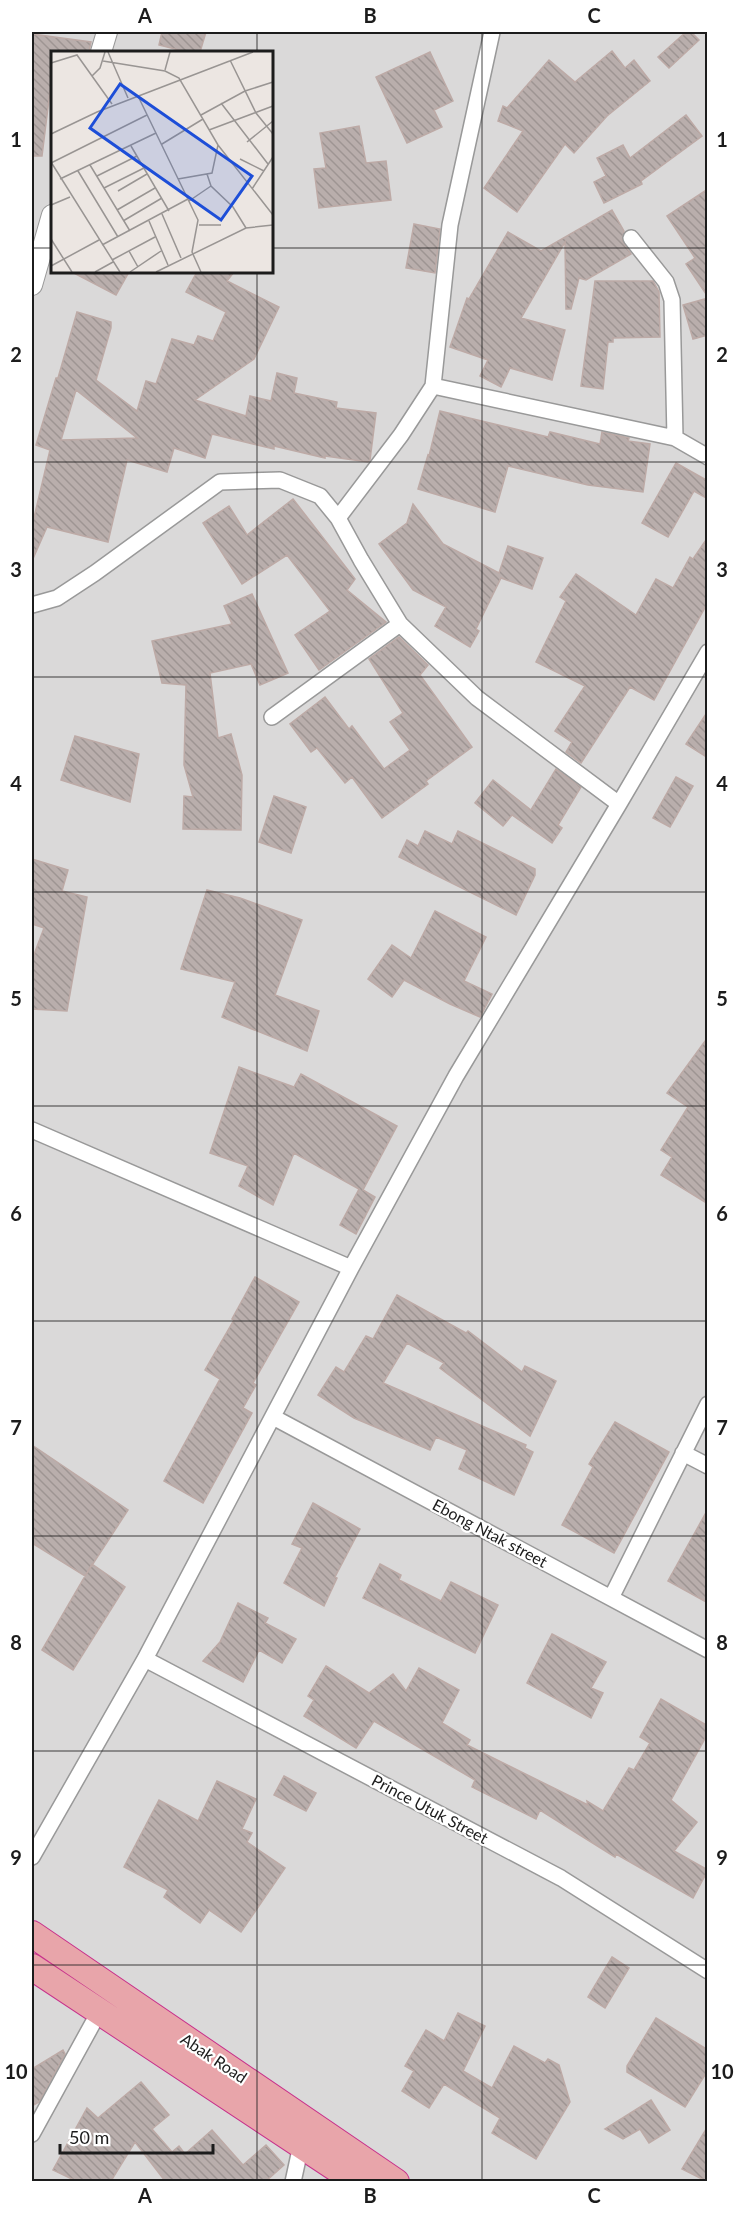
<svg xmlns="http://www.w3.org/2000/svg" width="739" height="2213" font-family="Lato,sans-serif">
  <defs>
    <pattern id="building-back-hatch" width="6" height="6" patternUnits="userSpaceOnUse" patternTransform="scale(1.5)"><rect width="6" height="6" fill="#b9aeac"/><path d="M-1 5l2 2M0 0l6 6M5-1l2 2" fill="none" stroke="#9e9593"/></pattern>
  </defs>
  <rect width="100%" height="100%" fill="#ece6e2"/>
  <path fill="#dad9d9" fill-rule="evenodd" d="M32 32H707V2181H32ZM52 52H272V272H52Z"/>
  <path fill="url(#building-back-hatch)" stroke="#bdaaa6" stroke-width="1.5" fill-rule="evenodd" d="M162 32H206L200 52H187L159 45Z
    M686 32H691L699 40 669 68 658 57Z
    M32 34 91 42 89 52H52V91H50L42 156H32Z
    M612 51 625 68 634 60 650 81 607 116 574 153 565 144 517 212 484 188 523 131 498 121 503 106 507 108 549 60 575 82Z
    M430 52 453 101 434 110 442 127 407 143 376 77Z
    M686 115 702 136 641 181 642 184 604 203 594 182 606 176 597 158 623 145 630 158Z
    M359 126 366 163 386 161 391 200 319 208 314 169 326 168 320 133Z
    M708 189V297L686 264 695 258 667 216Z
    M612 210 624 231 622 240 631 254 586 280 579 278 571 309H566L565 242 521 318 565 330 552 380 510 368 501 387 480 376 488 360 450 347 467 298 469 299 508 232 541 251Z
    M414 224 440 229 435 273 406 268Z
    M72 272H129L116 295Z
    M197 272H234L227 281 279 307 254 359 195 400 246 416 250 396 271 401 277 373 297 378 294 393 337 402 336 408 376 413 370 460 368 462 325 456V458L274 446V449L212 434 205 458 174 448 167 472 127 460 108 542 47 527 32 561V526L50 450 36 445 56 378H58L77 312 111 322V328L96 380 137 411 146 381 156 384 172 339 194 345 198 336 213 341 226 312 186 292ZM76 390 137 438 61 440Z
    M595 281H653L659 292 660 337 613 338V342H608L603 389 581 386Z
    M708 298V335L693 339 683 305Z
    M440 411 548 437 550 432 600 444 602 432 629 438 628 441 650 444 643 492 588 485 508 466 495 512 418 489 428 455 429 456Z
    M676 463 708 481V499L694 491 668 537 642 523Z
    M293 499 355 579 347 590 386 622 319 670 295 635 330 611 287 555 242 584 203 523 229 506 247 535Z
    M413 504 443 544 499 573 508 546 543 558 532 589 501 578 476 629 479 631 470 647 435 626 446 607 413 590 379 544 407 523Z
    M708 537V602L654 700 630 687 581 763 566 752 572 742 555 731 585 686 536 662 566 601 560 597 576 574 636 615 656 579 673 588 690 557 693 559Z
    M252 594 288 673 260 685 251 664 210 673 218 738 231 734 242 775 241 830 183 829 184 796 193 797 184 765 186 685 162 683 152 641 232 624 224 606Z
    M399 637 428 665 420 675 472 747 426 781 428 784 382 818 352 777 345 783 317 748 311 752 290 724 325 697 349 729 352 726 384 769 410 750 390 722 403 713 369 659Z
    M708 711V758L686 744Z
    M75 736 139 754 130 802 61 780Z
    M556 769 581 787 558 825 562 828 552 843 512 815 503 826 475 803 493 780 531 810Z
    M676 777 693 786 670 827 653 818Z
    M274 796 306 807 291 853 259 842Z
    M425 831 452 844 458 831 535 869V875L516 915 399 857 407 840 418 846Z
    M32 859 68 870 62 891 87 897 67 1011 32 1009V960L44 928 32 924Z
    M207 890 240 898 302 920 275 995 319 1011 307 1051 222 1017 235 982 181 969Z
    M435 911 486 937 464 981 492 994 480 1017 450 1004 404 980 392 997 368 979 392 945 411 958Z
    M708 1037V1204L661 1175 672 1157 661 1150 688 1107 667 1093Z
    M239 1067 294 1087 301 1074 397 1126 363 1190 375 1197 356 1234 340 1225 359 1189 294 1153 273 1205 239 1186 248 1166 210 1153Z
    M255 1277 299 1302 253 1383 256 1385 243 1408 252 1413 203 1503 164 1481 220 1379 205 1370 234 1320 232 1319Z
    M397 1295 466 1333 468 1331 522 1372 525 1366 556 1381 530 1436 440 1368 444 1363 407 1343 383 1383 526 1445 525 1448 533 1452 514 1495 459 1469 467 1450 436 1437 430 1450 354 1418 318 1395 336 1367 344 1372 366 1336 373 1339Z
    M615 1422 669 1452 614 1553 562 1525 593 1467 589 1464Z
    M32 1445 128 1510 85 1576 32 1543Z
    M313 1503 360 1529 335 1577 337 1578 324 1606 284 1583 302 1548 292 1544Z
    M708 1509V1603L668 1581Z
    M92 1564 125 1587 73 1670 42 1650Z
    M380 1564 401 1575 399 1580 441 1601 451 1582 498 1605 475 1653 363 1598Z
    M238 1603 268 1618 265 1623 296 1639 282 1663 259 1650 243 1682 203 1661 220 1642Z
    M552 1634 606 1662 591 1688 603 1693 591 1718 527 1683Z
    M326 1666 369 1693 393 1674 406 1691 419 1668 459 1690 442 1723 470 1740 467 1745 588 1805 587 1801 603 1811 629 1768 634 1770 650 1743 640 1737 661 1699 708 1726V1733L671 1800 697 1822 674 1851 708 1870 693 1898 616 1854 615 1857 540 1810 536 1819 472 1787 475 1780 374 1721 356 1748 304 1716 314 1700 308 1696Z
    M284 1776 316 1793 306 1811 274 1795Z
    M217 1781 256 1799 242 1829 252 1833 247 1842 285 1868 241 1932 209 1910 200 1923 164 1897 168 1890 124 1867 159 1800 198 1821Z
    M612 1957 629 1968 605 2008 588 1997Z
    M458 2013 485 2026 463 2071 492 2088 514 2046 545 2063 548 2059 559 2065 570 2102 536 2159 492 2133 500 2118 444 2084 429 2108 402 2091 414 2071 405 2066 426 2030 444 2041Z
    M656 2018 708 2050V2070L685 2107 627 2072V2066Z
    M63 2050 65 2054 39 2102 32 2106V2069Z
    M141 2082 169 2115 152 2129 172 2152 179 2146 185 2154 212 2130 243 2165 266 2145 284 2165 266 2181H165L135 2142 111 2181H76L53 2170 87 2108 98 2118Z
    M651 2100 670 2130 649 2143 640 2129 623 2139 605 2129Z
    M708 2126V2181H706L682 2169Z"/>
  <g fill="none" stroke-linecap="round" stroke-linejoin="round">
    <g stroke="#999" stroke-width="18">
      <path id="minor" d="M631 238 666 282 672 300 675 438
        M433 386 675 438 708 457
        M338 518 401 435 433 386 450 225 492 32
        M32 605 57 598 95 573 220 482 280 480 320 496 338 518 361 560 400 624 477 698 619 804
        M272 717 400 624
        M32 1130 351 1268
        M273 1417 708 1650
        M683 1453 708 1466
        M611 1598 708 1404
        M145 1659 561 1878 708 1971
        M32 1857 145 1659 351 1268 456 1076 619 804 708 652
        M32 2134 99 2012
        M293 2182 301 2145"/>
    </g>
    <g stroke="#999" stroke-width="22">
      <path id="tertiary" d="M101 52 107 32
        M32 285 52 215"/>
    </g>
    <g stroke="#c8328c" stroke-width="28">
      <path id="trunk" d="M32 1934 396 2182
        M32 1967 357 2182"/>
    </g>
    <use href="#minor" stroke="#fff" stroke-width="15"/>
    <use href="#tertiary" stroke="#fff" stroke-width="20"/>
    <use href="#trunk" stroke="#e8a5aa" stroke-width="26"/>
  </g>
  <path fill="none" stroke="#1c1c1c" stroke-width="1.5" stroke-opacity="0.55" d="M257 32V52M482 32V2182M32 248H52M272 248H708M257 272V2182M32 462H708M32 677H708M32 892H708M32 1106H708M32 1321H708M32 1536H708M32 1751H708M32 1965H708"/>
  <g text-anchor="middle" stroke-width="4.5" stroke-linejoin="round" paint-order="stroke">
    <g font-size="16" fill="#1c1c1c" stroke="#fff">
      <text transform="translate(490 1533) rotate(28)" y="6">Ebong Ntak street</text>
      <text transform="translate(430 1809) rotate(28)" y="6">Prince Utuk Street</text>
      <text transform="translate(214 2058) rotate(34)" y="6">Abak Road</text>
    </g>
  </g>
  <g transform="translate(51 51)">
    <rect width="222" height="222" fill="#ece6e2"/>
    <path fill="none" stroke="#999593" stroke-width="1.5" d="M57 1 77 47M179 9 205 62 222 83M52 10 114 20 128 27 167 94 222 164M0 12 26 4 61 53M114 19 119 1M41 25 49 17 54 1M87 45 147 169 141 201 150 221M170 52 217 113M150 64 194 40 222 31M158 79 222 55M0 83 46 61 202 1M196 91 222 70M111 93 152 68M80 95 118 160M189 108 213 120M0 111 69 221M0 112 96 64M39 114 79 180M27 120 67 186M156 123 160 135 182 156 195 177M46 125 86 105M9 128 105 82M127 128 161 122 167 94M53 137 93 117M201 138 222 106M67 140 96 123M138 150 160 135M0 154 19 146M66 159 104 137M111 163 130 207M72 170 111 147M98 170 117 214M148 174H170M0 188 21 221M51 194 137 148M78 200 87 216M61 209 104 186M0 215 48 189M44 221 62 211M79 221 110 200M105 221 195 177 222 174"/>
    <path fill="#1d4ed8" fill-opacity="0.15" stroke="#1d4ed8" stroke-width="3" d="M69 33 201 125 170 169 39 77Z"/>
    <rect width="222" height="222" fill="none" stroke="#1c1c1c" stroke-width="3"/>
  </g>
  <rect width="739" height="2213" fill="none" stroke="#ffffff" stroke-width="66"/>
  <path d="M60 2144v9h153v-9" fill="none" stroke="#1c1c1c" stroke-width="3"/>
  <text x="69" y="2144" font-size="18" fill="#1c1c1c" stroke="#ffffff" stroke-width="4.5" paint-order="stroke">50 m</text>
  <rect x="33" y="33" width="673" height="2147" fill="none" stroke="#1c1c1c" stroke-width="2"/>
  <g font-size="20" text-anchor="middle" font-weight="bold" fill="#1c1c1c">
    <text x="145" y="23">A</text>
    <text x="370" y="23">B</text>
    <text x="594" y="23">C</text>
    <text x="16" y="147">1</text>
    <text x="722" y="147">1</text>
    <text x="16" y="362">2</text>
    <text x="722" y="362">2</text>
    <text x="16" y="577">3</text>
    <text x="722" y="577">3</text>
    <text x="16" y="791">4</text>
    <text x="722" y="791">4</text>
    <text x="16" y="1006">5</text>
    <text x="722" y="1006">5</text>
    <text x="16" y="1221">6</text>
    <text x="722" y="1221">6</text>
    <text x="16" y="1435">7</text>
    <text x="722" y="1435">7</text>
    <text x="16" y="1650">8</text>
    <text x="722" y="1650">8</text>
    <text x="16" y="1865">9</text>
    <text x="722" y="1865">9</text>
    <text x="16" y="2079">10</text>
    <text x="722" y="2079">10</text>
    <text x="145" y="2203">A</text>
    <text x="370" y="2203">B</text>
    <text x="594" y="2203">C</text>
  </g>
</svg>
